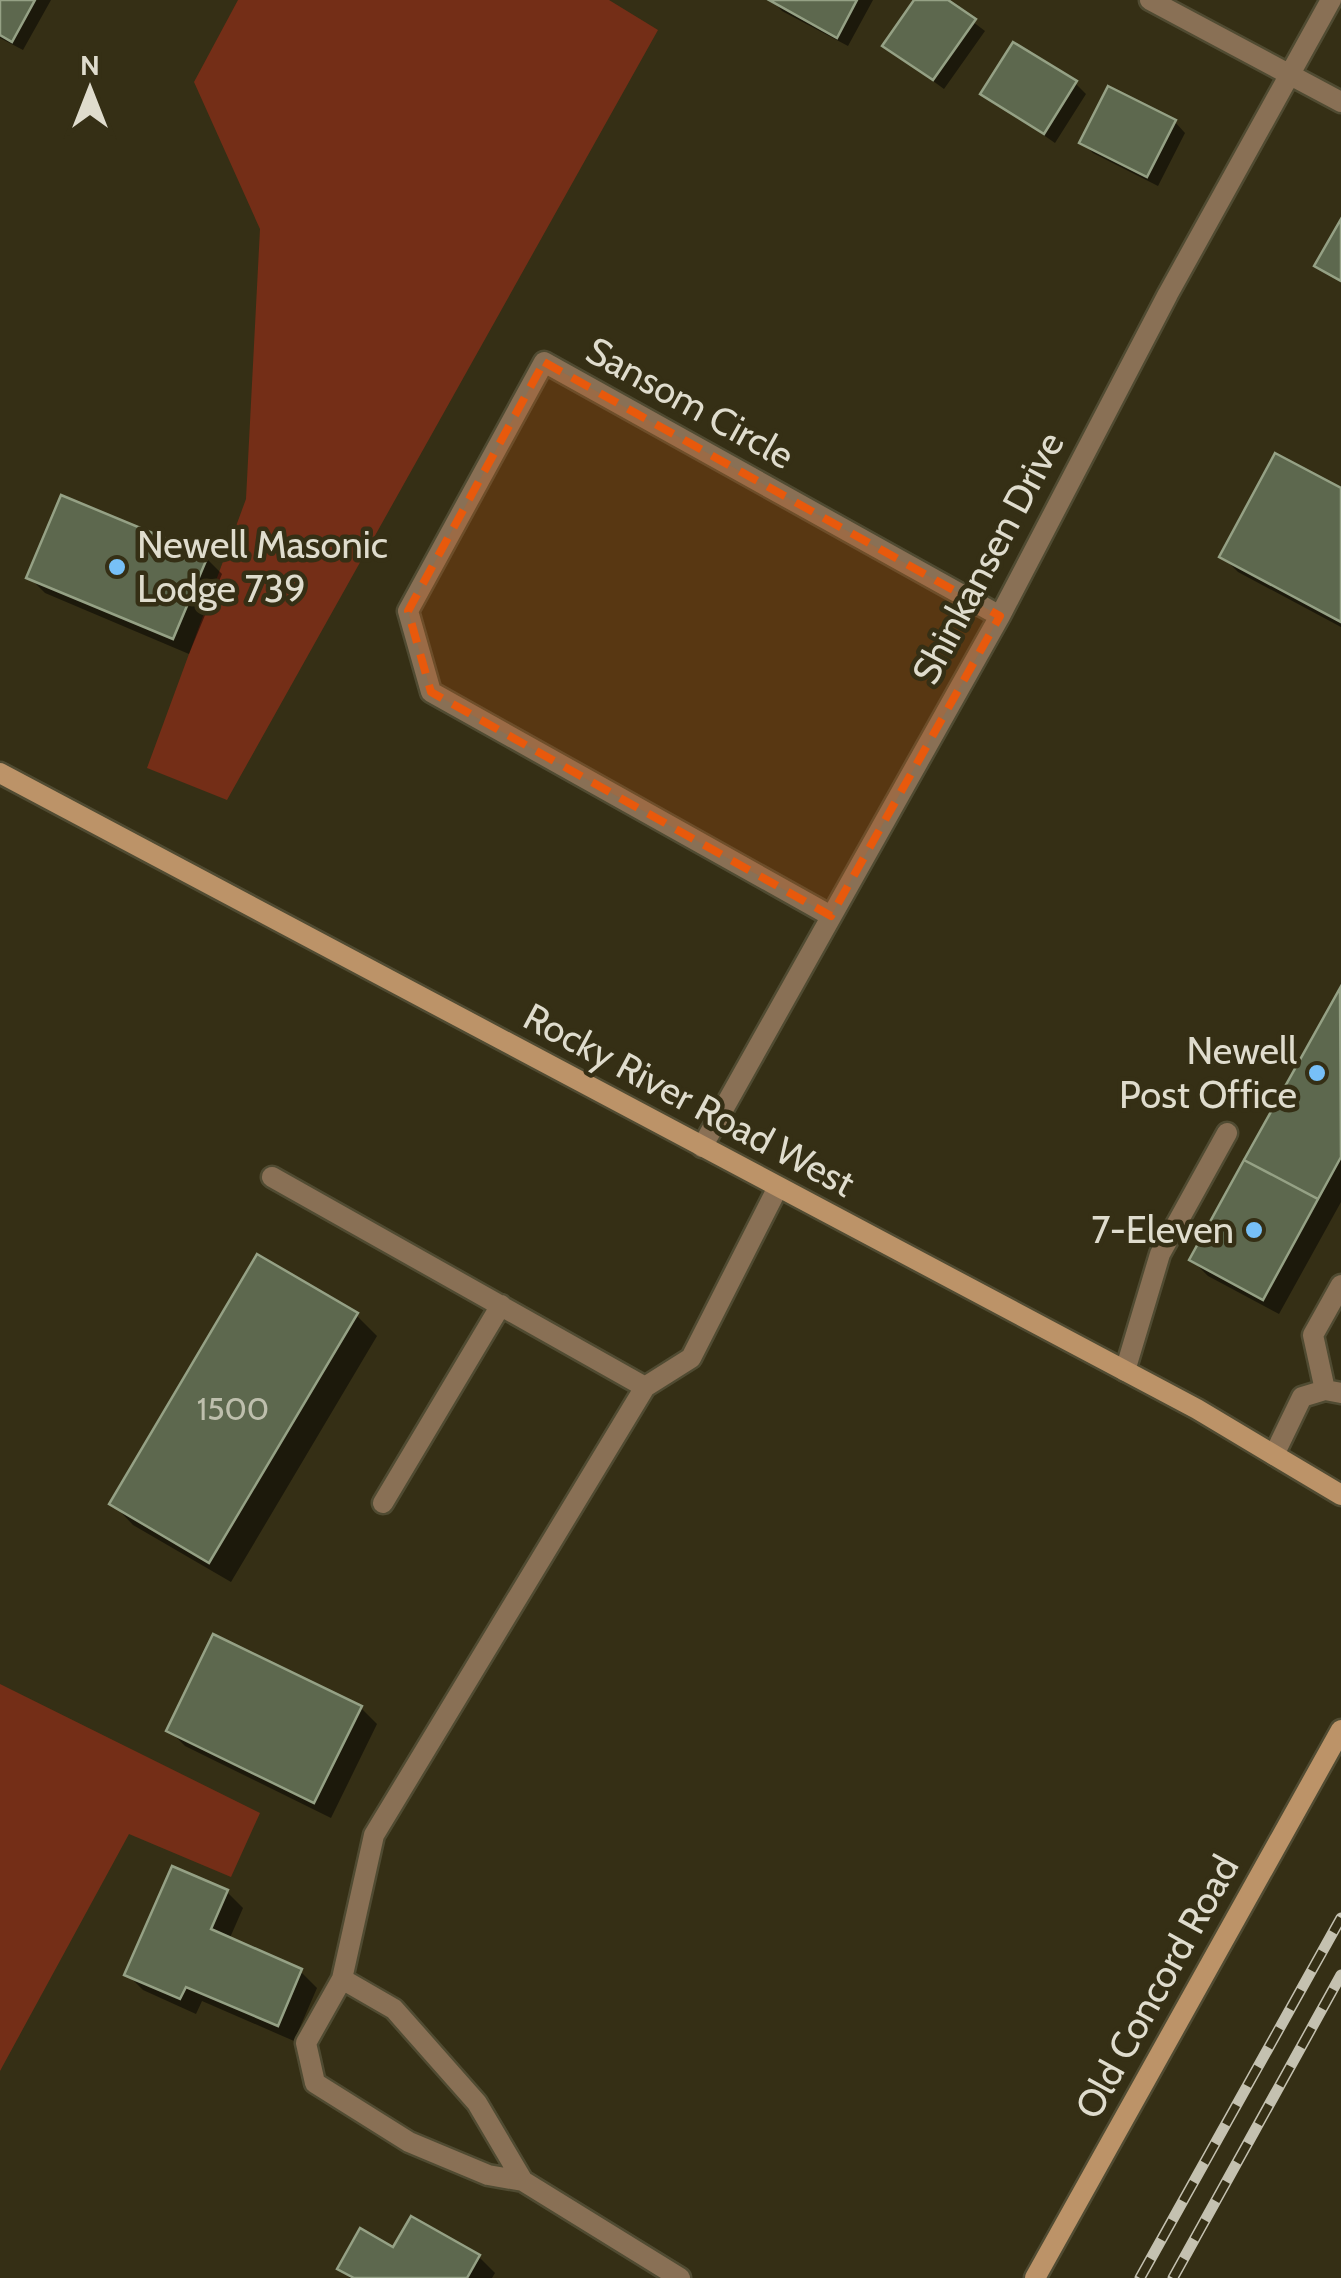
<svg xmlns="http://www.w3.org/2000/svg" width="1341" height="2278" font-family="Cabin,sans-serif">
  <rect width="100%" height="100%" fill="#352f15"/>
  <path fill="#742e17" d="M238 0H609L658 30 227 800 147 768 246 499 260 229 194 82Z
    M0 1684 260 1813 231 1877 129 1834 0 2071Z"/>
  <path fill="#0007" d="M0 0H51L23 50 0 38Z
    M772 0H873L848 46 782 11Z
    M917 0H944L985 31 944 89 885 46Z
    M1075 83 1086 94 1055 143 984 94Z
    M1175 122 1185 133 1158 186 1093 153 1082 142Z
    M1341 491V627L1238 572 1222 556Z
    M206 558 222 574 189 654 45 593 29 577Z
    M1341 992V1202L1279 1314 1208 1276 1192 1260Z
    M356 1315 377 1336 231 1582 133 1525 113 1504Z
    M361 1708 377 1724 331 1818 185 1746 169 1730Z
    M227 1892 243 1908 229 1940 301 1972 317 1988 294 2041 202 2001 196 2014 143 1990 127 1974Z
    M394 2250 479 2257 495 2273 492 2278H350L340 2268Z"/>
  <path fill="#5d684e" stroke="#95a185" stroke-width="2.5" d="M0 0H35L12 42 0 35Z
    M769 0H857L837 38Z
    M914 0H948L976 19 933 80 882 46Z
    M1013 42 1077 81 1044 134 980 94Z
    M1108 86 1176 120 1147 177 1079 143Z
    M1341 219V281L1314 266Z
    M1275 453 1341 488V622L1219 557Z
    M61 495 208 556 173 639 26 578Z
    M1340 988 1341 1157 1318 1199 1244 1160Z
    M1244 1160 1318 1199 1263 1300 1189 1260Z
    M257 1254 358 1313 209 1563 109 1504Z
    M213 1634 362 1706 314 1803 166 1731Z
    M172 1866 228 1890 211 1929 302 1969 278 2026 186 1987 180 1999 124 1975Z
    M411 2216 480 2255 467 2278H354L337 2269 360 2228 393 2247Z"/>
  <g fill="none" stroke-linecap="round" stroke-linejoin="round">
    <g stroke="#504b32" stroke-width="25">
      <path id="lane" d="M272 1177 645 1387
        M1125 1371 1160 1254 1227 1133
        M1325 1390 1313 1335 1341 1285
        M1274 1455 1302 1397 1325 1390 1341 1393
        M383 1503 501 1305
        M342 1979 394 2009 477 2103 523 2181
        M680 2278 523 2181 488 2175 409 2142 315 2083 306 2043 342 1979 374 1835 645 1387 691 1358 778 1187"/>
    </g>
    <g stroke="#504b32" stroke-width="25">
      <path id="street" d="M1150 0 1341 102
        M831 916 431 692 408 611 544 362 1000 616
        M702 1147 1000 616 1168 294 1331 0"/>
    </g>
    <g stroke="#504b32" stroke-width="25">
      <path id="secondary" d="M0 773 1197 1409 1341 1495
        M1035 2278 1341 1730"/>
    </g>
    <use href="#lane" stroke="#897055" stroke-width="20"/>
    <use href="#street" stroke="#897055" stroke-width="20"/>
    <use href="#secondary" stroke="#bc9368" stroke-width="20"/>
    <g stroke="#c4c1b0" stroke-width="11">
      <path id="rail" d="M1140 2278 1341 1918
        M1173 2278 1341 1975"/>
    </g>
    <use href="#rail" stroke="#352f15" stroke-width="8" stroke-dasharray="22" stroke-linecap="butt"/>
  </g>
  <path fill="#e8590c" fill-opacity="0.2" stroke="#e8590c" stroke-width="8" stroke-dasharray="20 12" stroke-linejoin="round" d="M544 362 1000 616 831 916 431 692 408 611Z"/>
  <g fill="#77c0f7" stroke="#352f15" stroke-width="4">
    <circle cx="117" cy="567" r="10"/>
    <circle cx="1317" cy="1073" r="10"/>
    <circle cx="1254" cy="1230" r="10"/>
  </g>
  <g text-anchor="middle" stroke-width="9" stroke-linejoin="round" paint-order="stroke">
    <g font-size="32" fill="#bebfad">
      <text x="233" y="1420">1500</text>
    </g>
    <g font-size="38" fill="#dfdccd" stroke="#352f15">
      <text transform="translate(690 403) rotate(29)" y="13">Sansom Circle</text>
      <text transform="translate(988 558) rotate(-62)" y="13">Shinkansen Drive</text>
      <text transform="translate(689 1100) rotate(28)" y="13">Rocky River Road West</text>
      <text transform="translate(1157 1987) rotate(-61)" y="13">Old Concord Road</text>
    </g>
    <g font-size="38" fill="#dfdccd" stroke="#352f15" text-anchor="end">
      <text x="137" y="558" text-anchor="start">Newell Masonic<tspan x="137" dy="44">Lodge 739</tspan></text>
      <text x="1297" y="1064">Newell<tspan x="1297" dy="44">Post Office</tspan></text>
      <text x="1234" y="1243">7-Eleven</text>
    </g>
  </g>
  <g transform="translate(90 90)" stroke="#352f15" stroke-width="8" paint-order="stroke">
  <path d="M0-8L18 38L0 25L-18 38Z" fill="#dfdccd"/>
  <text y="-15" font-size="28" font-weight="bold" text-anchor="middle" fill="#dfdccd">N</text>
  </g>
</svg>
